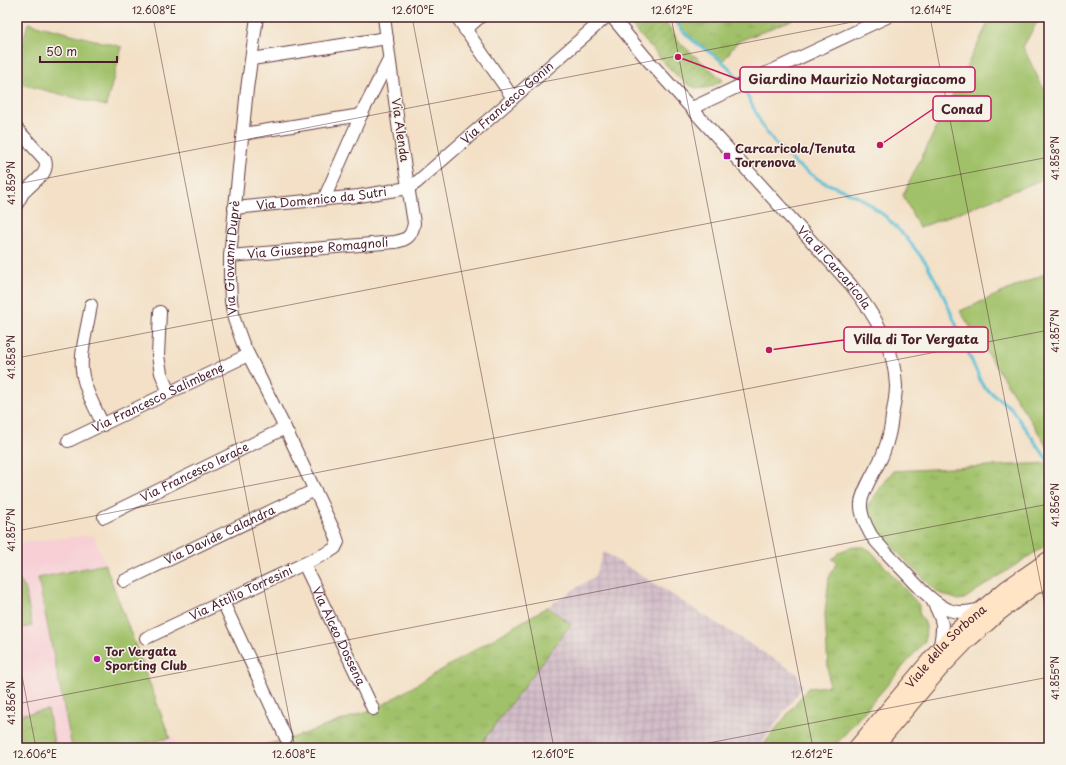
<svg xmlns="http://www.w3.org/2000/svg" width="1066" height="765" font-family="'Playpen Sans',sans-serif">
  <defs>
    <pattern id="industrial-grid" width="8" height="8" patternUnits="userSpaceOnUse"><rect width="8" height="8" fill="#d2bdc8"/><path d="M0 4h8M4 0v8" fill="none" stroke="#b6a2ac"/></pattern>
    <pattern id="grass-tufts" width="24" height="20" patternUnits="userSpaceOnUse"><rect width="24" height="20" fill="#a0c169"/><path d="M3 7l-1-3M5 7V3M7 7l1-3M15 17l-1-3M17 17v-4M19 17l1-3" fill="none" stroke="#8ba55b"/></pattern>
    <pattern id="garden-furrows" width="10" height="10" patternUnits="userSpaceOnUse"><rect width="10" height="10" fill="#a0c169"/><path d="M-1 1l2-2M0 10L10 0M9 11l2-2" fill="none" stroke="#8ba55b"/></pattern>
  </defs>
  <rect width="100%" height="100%" fill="#f7f3e8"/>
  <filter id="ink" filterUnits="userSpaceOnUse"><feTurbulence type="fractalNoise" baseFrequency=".025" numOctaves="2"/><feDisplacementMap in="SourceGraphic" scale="8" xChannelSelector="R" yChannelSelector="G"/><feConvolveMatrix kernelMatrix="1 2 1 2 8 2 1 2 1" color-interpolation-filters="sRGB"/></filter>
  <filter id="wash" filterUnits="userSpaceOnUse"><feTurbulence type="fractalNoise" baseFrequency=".012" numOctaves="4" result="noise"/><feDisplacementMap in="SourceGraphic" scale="16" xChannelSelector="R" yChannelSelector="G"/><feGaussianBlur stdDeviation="0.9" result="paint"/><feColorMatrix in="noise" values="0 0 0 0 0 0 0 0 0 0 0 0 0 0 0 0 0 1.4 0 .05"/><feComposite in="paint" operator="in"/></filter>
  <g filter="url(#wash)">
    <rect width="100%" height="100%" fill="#f3e0c6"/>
    <path fill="#f7cfd5" d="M93 535 105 564 38 578 72 748H17V543Z
      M174 737 178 748H121Z"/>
    <path fill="url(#industrial-grid)" d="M604 552 796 673 803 686 758 748H494L483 741 571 625 547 607 595 576Z"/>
    <path fill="url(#grass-tufts)" stroke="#75704a" d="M674 17H799L737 42 723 61 689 37 683 31Z
      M1049 463V543L964 599 958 600 937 592 873 528 867 506 893 471Z
      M853 547H864L871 551 919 605V612L921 617 924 621 926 626 925 641 833 748H761L808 688 829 686 825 614 829 577 837 562 832 559 841 551Z
      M17 577 25 588 32 626 17 629Z
      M547 607 571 624 483 741 494 748H254L292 738 379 707Z
      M48 710 55 748H17V715Z"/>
    <path fill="#a0c169" stroke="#75704a" d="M991 17H1040L1023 47 1049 100V177L919 228 903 195Z
      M28 23 122 47 106 106 17 83V65Z
      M1049 272V449L960 311Z
      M105 564 170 738 121 748H72L38 578Z"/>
    <path fill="url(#garden-furrows)" stroke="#75704a" d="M624 17H662L681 44 723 80C714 85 706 91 694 87 682 84 664 62 655 52 645 40 634 29 624 17Z"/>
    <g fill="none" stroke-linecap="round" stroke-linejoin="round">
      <path stroke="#5ac0d8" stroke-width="3" d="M674 17C688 48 723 52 740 82
        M743 87 763 127 774 142 796 164 821 181 845 191 862 199 885 216 905 236 926 263 941 290 981 382 985 388 1011 408 1049 462
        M1045 748 1049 740"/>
    </g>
  </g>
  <g filter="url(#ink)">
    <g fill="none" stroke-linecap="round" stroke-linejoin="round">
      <g stroke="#633c42" stroke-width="14">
        <g id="street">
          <path d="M457 17 513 98"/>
          <path id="s1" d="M612 17 646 58 851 285C874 314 895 347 896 386 896 396 894 406 892 416 891 429 888 441 883 454 878 467 862 490 861 503 860 513 866 526 871 535 878 545 888 554 897 564 912 579 929 601 949 610 960 614 971 611 982 609"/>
          <path d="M465 30 480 17"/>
          <path d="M252 59 387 38"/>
          <path d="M692 108 887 17"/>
          <path d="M17 129 45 160C47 165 46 169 43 174L23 193 17 204"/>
          <path d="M243 134 361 115"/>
          <path d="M324 199 361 115 389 60"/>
          <path id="s2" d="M234 208 359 196 408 188 416 183 606 17"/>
          <path id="s3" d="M230 256 395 242C407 240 412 236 414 223L399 131 384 17"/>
          <path d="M91 305C88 325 80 351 82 370 84 389 95 407 103 425"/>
          <path d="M160 312 158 356 161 373 169 393"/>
          <path id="s4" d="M68 441 248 355"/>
          <path id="s5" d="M104 517 285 428"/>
          <path id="s6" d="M304 564 373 709"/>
          <path id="s7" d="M124 581 315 490"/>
          <path d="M932 600C944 622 944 625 939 650"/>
          <path d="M223 602 286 738"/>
          <path id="s8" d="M146 638 329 552 335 548 338 542 335 533 289 436 243 344 234 319 231 301 230 278V256L247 89 257 17"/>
        </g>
      </g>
      <g stroke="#633c42" stroke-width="19">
        <g id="secondary">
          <path id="s9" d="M857 748 939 650 958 630 1007 589 1049 560"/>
          <path d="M873 748 939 669 965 642 999 612 1032 587 1049 576"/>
        </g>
      </g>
      <use href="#street" stroke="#fff" stroke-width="12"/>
      <use href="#secondary" stroke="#ffe4c6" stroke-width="17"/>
    </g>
  </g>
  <path fill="none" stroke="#4a1f2b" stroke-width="1" stroke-opacity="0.45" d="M153 17 295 748M412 17 554 748M671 17 813 748M930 17 1049 627M17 184 878 17M17 358 1049 157M17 531 1049 330M17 650 36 748M17 704 1049 504M683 748 1049 677"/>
  <g fill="#b5179e" stroke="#f7f3e8" stroke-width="1.5">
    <rect x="723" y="152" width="8" height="8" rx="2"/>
    <circle cx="97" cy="659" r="4"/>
  </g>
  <g text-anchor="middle" stroke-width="3" stroke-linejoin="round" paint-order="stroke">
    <g font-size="12" fill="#4a1f2b" stroke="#f7f3e8">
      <text dy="4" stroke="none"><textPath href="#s2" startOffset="306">Via Francesco Gonin</textPath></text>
      <text transform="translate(400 130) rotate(82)" y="4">Via Alenda</text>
      <text dy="4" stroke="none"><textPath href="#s2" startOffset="88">Via Domenico da Sutri</textPath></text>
      <text dy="4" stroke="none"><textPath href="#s3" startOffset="88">Via Giuseppe Romagnoli</textPath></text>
      <text dy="4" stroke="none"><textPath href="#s8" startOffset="524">Via Giovanni Duprè</textPath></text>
      <text dy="4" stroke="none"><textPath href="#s1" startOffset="335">Via di Carcaricola</textPath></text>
      <text dy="4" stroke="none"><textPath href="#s4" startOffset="100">Via Francesco Salimbene</textPath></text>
      <text dy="4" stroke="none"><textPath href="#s5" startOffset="101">Via Francesco Ierace</textPath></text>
      <text dy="4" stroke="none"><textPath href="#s7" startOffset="106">Via Davide Calandra</textPath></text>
      <text dy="4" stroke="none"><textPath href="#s8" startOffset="105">Via Attilio Torresini</textPath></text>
      <text dy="4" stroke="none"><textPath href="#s6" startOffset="80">Via Alceo Dossena</textPath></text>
      <text dy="4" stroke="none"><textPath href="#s9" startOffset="135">Viale della Sorbona</textPath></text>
    </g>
    <g font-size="12" font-weight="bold" fill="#4a1f2b" stroke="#f7f3e8" text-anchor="start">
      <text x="735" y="153">Carcaricola/Tenuta<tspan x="735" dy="14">Torrenova</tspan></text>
      <text x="105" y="656">Tor Vergata<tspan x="105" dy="14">Sporting Club</tspan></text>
    </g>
  </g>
  <path fill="none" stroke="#c2185b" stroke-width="1.5" d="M678 57L740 80M880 145L933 109M769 350L844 340"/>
  <g fill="#c2185b" stroke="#f7f3e8" stroke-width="1.5">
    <circle cx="678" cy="57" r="4"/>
    <circle cx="880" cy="145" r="4"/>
    <circle cx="769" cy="350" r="4"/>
  </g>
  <g fill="#f7f3e8" stroke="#c2185b" stroke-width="1.5">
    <rect x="740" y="67" width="235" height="25" rx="4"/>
    <rect x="933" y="96" width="58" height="25" rx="4"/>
    <rect x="844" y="327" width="144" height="25" rx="4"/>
  </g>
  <g font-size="13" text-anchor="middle" font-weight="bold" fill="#4a1f2b">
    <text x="857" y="84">Giardino Maurizio Notargiacomo</text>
    <text x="962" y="114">Conad</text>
    <text x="916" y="344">Villa di Tor Vergata</text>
  </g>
  <rect width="1066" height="765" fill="none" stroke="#f7f3e8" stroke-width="44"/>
  <path d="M40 56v6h77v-6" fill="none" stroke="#4a1f2b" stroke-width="2"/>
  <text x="46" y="56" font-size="12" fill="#4a1f2b" stroke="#f7f3e8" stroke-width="3" paint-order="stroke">50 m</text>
  <rect x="22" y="22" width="1022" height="721" fill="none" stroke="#4a1f2b" stroke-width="1.5"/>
  <g font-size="10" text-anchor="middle" fill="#4a1f2b">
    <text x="154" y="14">12.608°E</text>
    <text x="413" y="14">12.610°E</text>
    <text x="672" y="14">12.612°E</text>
    <text x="931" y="14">12.614°E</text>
    <text transform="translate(1055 158) rotate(-90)" y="4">41.858°N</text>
    <text transform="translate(11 183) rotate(-90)" y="4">41.859°N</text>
    <text transform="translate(1055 331) rotate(-90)" y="4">41.857°N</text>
    <text transform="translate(11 357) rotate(-90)" y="4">41.858°N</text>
    <text transform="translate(1055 505) rotate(-90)" y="4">41.856°N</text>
    <text transform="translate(11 530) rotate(-90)" y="4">41.857°N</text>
    <text transform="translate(1055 678) rotate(-90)" y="4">41.855°N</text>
    <text transform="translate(11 703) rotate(-90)" y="4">41.856°N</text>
    <text x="35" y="758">12.606°E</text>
    <text x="294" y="758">12.608°E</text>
    <text x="553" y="758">12.610°E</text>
    <text x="812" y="758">12.612°E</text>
  </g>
</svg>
